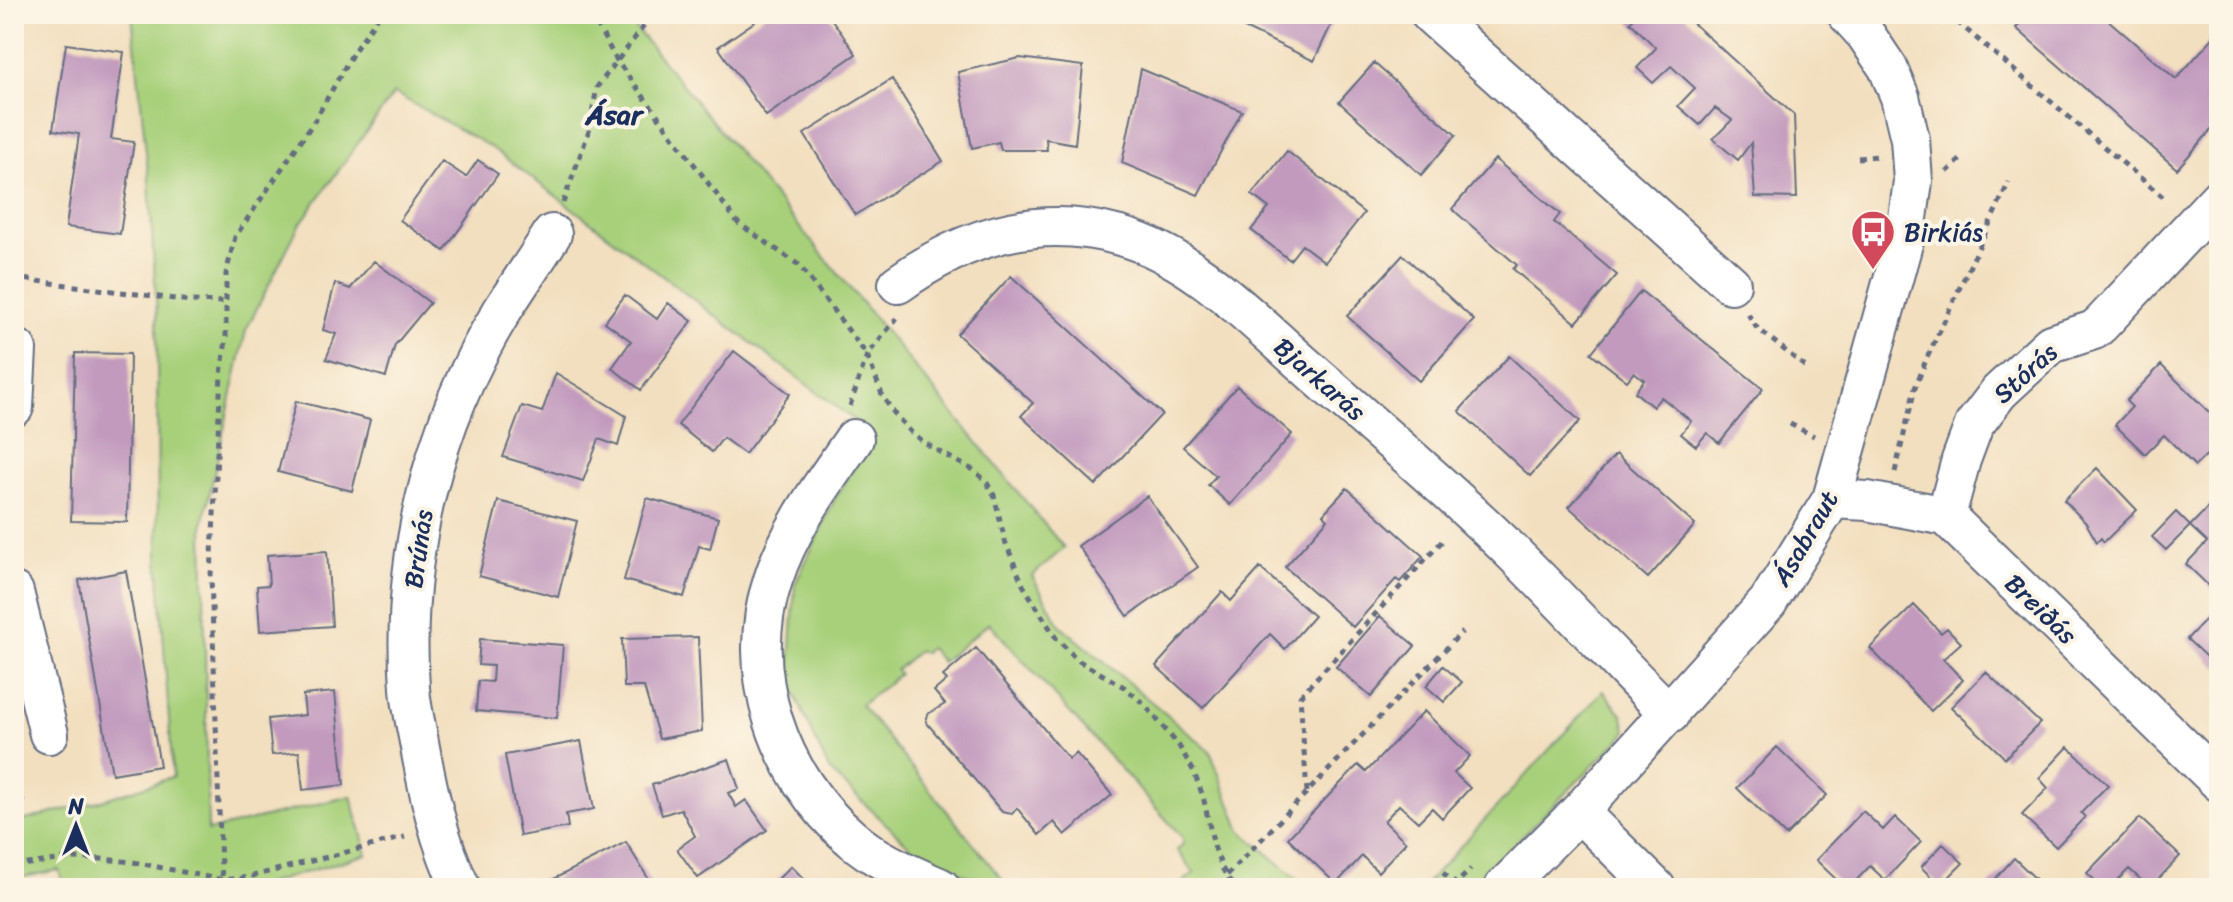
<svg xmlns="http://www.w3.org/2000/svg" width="2233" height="902" font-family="Sriracha,sans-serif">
  <rect width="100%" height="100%" fill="#fcf5e5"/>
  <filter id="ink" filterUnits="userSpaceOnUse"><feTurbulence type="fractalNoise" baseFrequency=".0125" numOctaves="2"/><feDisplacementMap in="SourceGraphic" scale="16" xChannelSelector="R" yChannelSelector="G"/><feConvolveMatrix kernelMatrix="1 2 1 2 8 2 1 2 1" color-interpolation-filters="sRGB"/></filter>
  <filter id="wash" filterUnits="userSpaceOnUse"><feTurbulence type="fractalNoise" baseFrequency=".006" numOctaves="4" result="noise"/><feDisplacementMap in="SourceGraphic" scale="32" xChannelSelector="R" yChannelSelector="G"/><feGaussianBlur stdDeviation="1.8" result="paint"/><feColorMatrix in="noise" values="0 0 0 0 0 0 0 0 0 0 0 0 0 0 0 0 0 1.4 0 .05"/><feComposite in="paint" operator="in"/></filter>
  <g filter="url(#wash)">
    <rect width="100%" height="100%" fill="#f2dfbf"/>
    <path fill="#a8d07a" stroke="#62806c" stroke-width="2" d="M132 14H624L1064 548 1032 576 1060 625 1210 751 1241 831 1308 888H1176L1194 873 1177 850 1183 844V838L989 623 942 662 930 648 923 653 919 650 896 670 899 674 861 705 1006 884 1001 888 922 858 829 770 789 681 795 584 834 501 874 435 492 148 394 93 298 227 246 330 203 524 208 831 351 796 367 854 253 888H64L59 870 14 879V823L99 801 173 777 158 560 157 316 149 182Z
      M1603 691 1622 714 1627 732 1470 888H1422Z"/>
    <g id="blocks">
      <path fill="#c19abd" d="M766 14H834L830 17 856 54 766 116 718 47Z
        M1239 14H1311L1332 23 1314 61 1234 23Z
        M1637 14H1683L1794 115 1797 198 1755 197 1751 143 1738 160 1713 139 1732 120 1715 108 1700 125 1678 106 1695 88 1671 66 1653 83 1637 68 1656 48 1630 22Z
        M2028 14H2111L2107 19 2176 79 2219 31V121L2177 169 2016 28Z
        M66 44 124 52 111 139 134 142 120 234 66 227 79 134 53 130Z
        M1020 58 1083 66 1075 144 1046 139 1047 150H1001L999 142 972 148 958 72Z
        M1374 63 1456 135 1421 175 1339 102Z
        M1141 69 1242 111 1198 195 1122 163Z
        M892 79 943 161 855 215 804 134Z
        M1287 151 1364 213 1325 262 1302 245 1290 260 1251 230 1269 208 1252 195Z
        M1495 159 1560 214 1554 222 1617 275 1576 323 1513 269 1517 265 1452 209Z
        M478 160 498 174 444 251 400 220 442 161 466 177Z
        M1403 255 1474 320 1419 381 1347 316Z
        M374 261 430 303 395 345 386 377 326 359 336 334 323 330 335 283 350 289Z
        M1011 276 1162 414 1096 485 1021 416 1033 403 957 334Z
        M1641 291 1763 389 1719 443 1707 433 1696 446 1681 434 1691 421 1661 397 1653 407 1635 392 1644 380 1634 372 1627 381 1591 353Z
        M625 295 657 319 668 303 692 321 641 390 612 368 631 341 605 322Z
        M734 351 790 394 745 454 723 438 712 452 678 425Z
        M75 353 130 354 127 522 71 521Z
        M1509 356 1580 421 1530 476 1459 411Z
        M2161 365 2219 422V443L2195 466 2164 435 2145 454 2115 425 2132 407 2126 401Z
        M556 373 626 416 618 446 599 439 583 481 503 457 522 406 542 412Z
        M1237 386 1292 434 1230 505 1208 485 1216 476 1183 447Z
        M296 401 370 420 352 491 278 472Z
        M1616 454 1695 525 1648 578 1569 507Z
        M2097 468 2137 510 2104 542 2101 538 2097 542 2086 523 2064 500Z
        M1347 488 1423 556 1400 582 1396 579 1353 627 1285 567 1328 519 1323 514Z
        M1147 496 1198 567 1128 616 1078 546Z
        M2218 497 2219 498V596L2186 564 2207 542 2190 526 2166 550 2152 537 2176 512 2190 526Z
        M647 498 718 518 710 549 699 546 684 597 624 580Z
        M498 501 577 521 558 597 479 576Z
        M327 551 332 626 260 631 257 586 269 585 267 555Z
        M1260 568 1314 616 1285 649 1270 634 1203 708 1156 666 1222 592 1231 601Z
        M126 571 160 766 112 774 79 580Z
        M1914 605 1941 633 1947 628 1961 643 1943 659 1963 680 1931 711 1870 648Z
        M2219 605V669L2187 639Z
        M1380 616 1415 646 1371 697 1336 667Z
        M698 637 702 731 659 739 644 687H624L622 639Z
        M480 639 563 645 557 718 476 711 478 681 492 682 493 666 478 665Z
        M976 648 1069 759 1076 753 1112 795 1065 835 1054 822 1039 835 1017 808 1012 814 1002 812 926 722 928 714 945 704 934 691 947 680 943 676Z
        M1443 666 1462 682 1444 702 1426 686Z
        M1986 672 2040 723 2005 758 1951 707Z
        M335 692 344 785 303 790 299 752 272 755 268 719 305 715 303 695Z
        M1424 711 1470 756 1454 773 1470 788 1442 818 1432 808 1418 822 1399 805 1384 821 1406 842 1378 872 1362 856 1336 884 1288 838 1358 765 1366 772Z
        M581 741 594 809 566 814 568 827 520 836 505 755Z
        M1777 747 1827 795 1786 836 1737 788Z
        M2068 747 2108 785 2081 813 2085 817 2056 847 2022 815 2048 788 2039 778Z
        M729 759 739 789 728 793 736 807 746 800 767 830 698 878 677 849 695 836 681 809 662 815 652 785Z
        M14 766 24 801 14 804Z
        M1863 811 1883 830 1895 817 1921 842 1885 880 1870 866 1849 888H1845L1816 860Z
        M2140 818 2180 856 2150 888 2129 869 2110 888H2103L2087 873Z
        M626 842 654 888H536Z
        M1943 844 1963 863 1940 886 1921 867Z
        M2014 858 2043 886 2041 888H1987Z
        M791 866 813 888H769Z"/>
    </g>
  </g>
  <g filter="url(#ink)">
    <use href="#blocks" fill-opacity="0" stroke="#666d80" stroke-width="2"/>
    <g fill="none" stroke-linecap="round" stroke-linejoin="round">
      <g stroke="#666d80" stroke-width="42">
        <path id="minor" d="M1430 14 1731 284
          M898 284C965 236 1038 213 1120 236 1196 257 1253 321 1311 371 1382 434 1455 495 1522 562 1572 612 1619 664 1670 714
          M14 407 17 349
          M854 439C823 484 790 527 773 580 742 672 779 777 851 838 877 861 910 874 941 888
          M1832 499 1867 501 1946 516 2219 782
          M1946 516 1961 460 1974 425 1999 392 2051 344 2094 330 2101 324 2219 198
          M14 592 49 734
          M1579 812 1656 888
          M461 888C439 842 428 792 419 742 416 725 411 706 410 688 401 556 433 424 502 311 518 285 536 260 552 234
          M1503 888 1579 812 1768 602 1832 499 1906 233 1913 181 1910 139 1900 97 1888 68 1866 35 1847 14"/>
      </g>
      <path stroke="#666d80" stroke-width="5" stroke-dasharray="6 6" stroke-linecap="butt" d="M591 14 617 61 738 223 799 265 867 355 883 397 896 416 912 433 934 449 973 470 986 481 994 495 1005 541 1023 585 1056 638 1079 661 1124 687 1144 704 1179 746 1193 770 1203 796 1214 846 1222 868 1234 888
        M1948 14 2163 197
        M1858 158 1877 156
        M1947 172 1962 158
        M563 203 589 131 597 87 653 14
        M14 278 190 301 226 302
        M1748 314 1756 327 1808 369
        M850 406 867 355 897 318
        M1790 424 1814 436
        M1895 472 1915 388 1926 360 2009 182
        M1307 792 1300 696 1445 538
        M14 866 71 858 102 859 133 862 223 880 249 877 405 837
        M1443 873 1456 884 1471 869
        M1227 875 1462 632
        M224 888 221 869 211 575 221 374 226 340V274L235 237 315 120 354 51 380 14"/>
      <use href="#minor" stroke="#fff" stroke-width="38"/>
    </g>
  </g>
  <defs>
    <g id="bus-pin" transform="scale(2.3)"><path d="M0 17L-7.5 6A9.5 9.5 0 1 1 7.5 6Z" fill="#d1495b" stroke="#fcf5e5"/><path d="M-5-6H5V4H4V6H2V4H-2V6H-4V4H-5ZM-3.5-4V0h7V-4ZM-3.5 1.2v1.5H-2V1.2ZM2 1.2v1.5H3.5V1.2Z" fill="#fff"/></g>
  </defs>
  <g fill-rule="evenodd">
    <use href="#bus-pin" x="1873" y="232"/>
  </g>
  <g text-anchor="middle" stroke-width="8" stroke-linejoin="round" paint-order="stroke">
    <g font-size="26" fill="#1b2f5e" stroke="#fcf5e5" text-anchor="start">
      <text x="1904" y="241">Birkiás</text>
    </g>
    <g font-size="26" fill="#1b2f5e" stroke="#fcf5e5">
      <text transform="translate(2025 373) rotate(-42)" y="9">Stórás</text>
      <text transform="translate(1320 379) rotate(41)" y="9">Bjarkarás</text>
      <text transform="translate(1805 538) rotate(-60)" y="9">Ásabraut</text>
      <text transform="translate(418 549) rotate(-82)" y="9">Brúnás</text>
      <text transform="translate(2041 609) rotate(44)" y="9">Breiðás</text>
    </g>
    <g font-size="28" font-weight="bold" fill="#1b2f5e" stroke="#fcf5e5">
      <text x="614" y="124">Ásar</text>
    </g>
  </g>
  <rect width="2233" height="902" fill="none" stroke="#fcf5e5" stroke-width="48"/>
  <g transform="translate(76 826)" stroke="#fcf5e5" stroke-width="6" paint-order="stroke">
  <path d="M0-6L14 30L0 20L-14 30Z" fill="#1b2f5e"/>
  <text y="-12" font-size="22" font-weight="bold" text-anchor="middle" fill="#1b2f5e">N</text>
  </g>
</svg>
